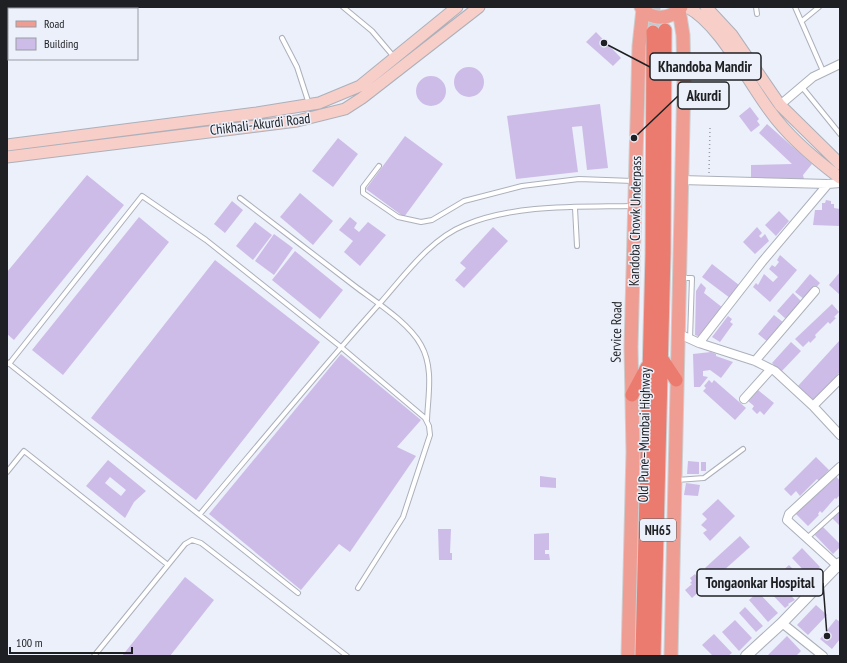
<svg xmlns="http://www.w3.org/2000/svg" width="847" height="663" font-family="'PT Sans Narrow',sans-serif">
  <rect width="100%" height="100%" fill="#ebf0fa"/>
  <path fill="#cebce8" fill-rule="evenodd" d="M596 32 621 58 613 66 586 42Z
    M454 82a15 15 0 1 1 30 0a15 15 0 1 1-30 0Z
    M416 91a15 15 0 1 1 30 0a15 15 0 1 1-30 0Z
    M600 104 608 168 587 170 582 126 572 127 578 172 516 179 507 116Z
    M750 107 759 119 757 121 760 125 751 132 739 116Z
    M767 124 812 164 803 175 804 179 751 178V165L792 164 759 133Z
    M405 136 443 164 404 217 366 189Z
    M338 138 358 154 333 187 312 171Z
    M87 175 124 205 14 340 7 334V272Z
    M300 193 333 221 313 245 280 217Z
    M826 200 831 201V204H834V208L840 209V226L813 225 815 210H822V203H825Z
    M232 201 243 210 225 233 214 224Z
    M779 211 789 221 776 236 765 225Z
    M139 217 169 242 63 375 32 350Z
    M350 217 357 223 354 228 359 232 368 222 386 235 360 266 344 252 353 241 339 230Z
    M255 222 272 235 253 260 236 246Z
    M493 227 508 241 464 288 455 280 466 268 460 263Z
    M757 227 762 233 759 236 761 238 765 234 769 241 755 254 743 242Z
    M274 234 293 248 274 275 255 261Z
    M295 251 343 290 320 319 272 280Z
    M780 255 797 270 770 302 753 287 756 283 758 285 764 274 773 282 778 277 769 269 772 265 775 267 779 262 777 260Z
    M215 260 320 342 196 500 91 418Z
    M712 264 739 285 730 298 702 277Z
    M840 272V295L829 285Z
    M810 274 820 283 805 300 795 292Z
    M701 283 706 288 704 293 723 308 700 337 695 335 696 291Z
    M793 293 802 302 787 320 777 311Z
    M832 304 839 312 834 317 836 318 830 324 828 322 815 335 816 337 810 343 809 341 803 347 795 339Z
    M774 315 784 323 768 342 758 334Z
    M728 316 732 319 730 322 733 324 720 342 712 337Z
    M840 340V372L814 401 798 386Z
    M791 342 801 351 781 372 772 363Z
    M711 352 716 354V356L733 362 721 378 710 370 703 371V376L708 377 700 387H694L693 354Z
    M341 354 421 420 397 447 416 456 350 552 339 544 301 590 209 514Z
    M709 380 712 383 714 380 746 408 735 420 703 391 706 388 704 386Z
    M758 390 774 403 764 415 760 411 757 414 752 409 754 406 748 401Z
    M816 457 829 470 819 481 817 479 800 496 796 491 791 496 784 489Z
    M108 460 146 491 134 502 125 518 86 486ZM110 477 126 490 121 496 105 483Z
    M688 461 699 462V474H687Z
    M701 462H706V471H701Z
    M835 475 840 481V495L836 499 835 498 822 513 820 511 818 514 819 515 808 526 795 513Z
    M540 476 556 478V488L540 487Z
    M686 483 700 485 698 496 684 495Z
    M718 499 735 516 710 541 703 533 707 530 701 525 707 519 702 514Z
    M840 510V526L832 518Z
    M822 526 840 544V547L833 554 814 534Z
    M438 529H451L450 553H452V560H439Z
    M549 533V550H545V554H549L550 560H534V534Z
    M740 536 750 547 714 579 705 568Z
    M802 548 820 567 816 571 814 569 811 571 813 573 810 577 792 558Z
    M789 565 808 585 806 588 804 586 799 594 779 574Z
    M695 574 705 586 692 598 685 590 692 584 690 583 692 581 690 578Z
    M185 577 214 600 170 656H122Z
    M776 579 795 600 788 604 789 605 785 608 766 588Z
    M758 592 778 613 768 622 749 600Z
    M816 605 827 615 808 635 797 625Z
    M745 607 763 626 756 632 739 613Z
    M836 619 840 622V639L832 649 820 639Z
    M735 620 752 638 739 651 722 632Z
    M714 634 732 653 728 656H713L702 645Z
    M787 636 801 651 796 656H767Z"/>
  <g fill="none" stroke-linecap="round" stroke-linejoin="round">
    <path stroke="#c2c6cf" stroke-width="13" stroke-dasharray="13 6" stroke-linecap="butt" d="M653 32 654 7"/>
    <g stroke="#acb0ba" stroke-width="6">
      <path id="service" d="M343 7 372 31 394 57
        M756 7 757 14
        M795 7 823 71
        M802 21 819 7
        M282 38 297 67 309 104
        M802 87 840 134
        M379 166 363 187V193L398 217 421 222 432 220 464 201 522 186 579 179 633 181
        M240 198C279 228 317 257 356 287 376 302 409 323 421 345 434 368 428 395 427 420
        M575 208 577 246
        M681 278H692L690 339
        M7 362 298 593
        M9 364 142 196 206 240 341 347 425 418 429 426 430 435 403 517 358 588
        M7 472 24 451 168 565
        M677 480 704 478 743 449
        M200 514C260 443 319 371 381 302 405 275 430 239 465 225 515 204 579 207 632 206
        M807 538 840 508
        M94 656 185 544 192 540 201 543 347 656"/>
    </g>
    <g stroke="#acb0ba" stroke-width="10">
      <path id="minor" d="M780 105 813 77 840 64
        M681 180 828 184 840 183
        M677 333 699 343 755 361 775 371 813 406 840 435
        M699 343 762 262 828 184
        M755 361 815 291
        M744 399 771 369
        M813 406 840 379
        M840 467 789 514 787 520 840 568
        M782 623 823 656"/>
    </g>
    <g stroke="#acb0ba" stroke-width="12">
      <path id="tertiary" d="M746 656 782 623 840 563"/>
    </g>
    <g stroke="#acb0ba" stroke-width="13">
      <path id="secondary" d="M687 7C720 24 747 81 770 111 787 135 816 160 840 178
        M706 7 732 35 780 105 840 164
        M7 145 257 113 319 103 360 86 457 7
        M7 157 297 121 345 109 362 98 479 7"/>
    </g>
    <g stroke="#cececf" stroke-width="15">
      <path id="primary" d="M641 7C651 21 671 20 681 7
        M628 656 633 452 631 347 639 46 643 9
        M671 656 684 78 683 35 679 10"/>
    </g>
    <g stroke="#cececf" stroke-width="15">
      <path id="trunk" d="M662 359 676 380
        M632 395 647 367
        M642 656 652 254 653 32
        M654 656 664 253 665 30"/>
    </g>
    <path stroke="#9b9ea6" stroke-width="1.5" stroke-dasharray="1 3" stroke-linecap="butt" d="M709 173 710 128"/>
    <use href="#service" stroke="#fff" stroke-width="4"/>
    <use href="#minor" stroke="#fff" stroke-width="8"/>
    <use href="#tertiary" stroke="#fff" stroke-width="10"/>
    <use href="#secondary" stroke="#f7cec8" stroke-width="11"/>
    <use href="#primary" stroke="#ef9c92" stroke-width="13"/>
    <use href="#trunk" stroke="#ea7b6e" stroke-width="13"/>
  </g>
  <g text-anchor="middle" stroke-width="3" stroke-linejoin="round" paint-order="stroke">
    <rect fill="#ebf0fa" stroke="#5c5e64" stroke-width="1" x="640" y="519" width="36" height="22" rx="3"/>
    <g font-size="13" font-weight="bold" fill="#1f2024">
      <text x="658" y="535">NH65</text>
    </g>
    <g font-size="14" fill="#1f2024" stroke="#ebf0fa">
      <text transform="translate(260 124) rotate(-7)" y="5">Chikhali-Akurdi Road</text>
      <text transform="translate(635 221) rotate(-89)" y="5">Kandoba Chowk Underpass</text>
      <text transform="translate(616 332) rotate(-89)" y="5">Service Road</text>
      <text transform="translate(644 435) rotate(-89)" y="5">Old Pune–Mumbai Highway</text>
    </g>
  </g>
  <path fill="none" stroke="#1f2024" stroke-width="1.5" d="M604 43L650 67M634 138L678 96M827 636L823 583"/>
  <g fill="#1f2024" stroke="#ebf0fa" stroke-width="1.5">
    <circle cx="604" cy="43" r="4"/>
    <circle cx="634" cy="138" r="4"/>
    <circle cx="827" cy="636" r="4"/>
  </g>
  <g fill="#ebf0fa" stroke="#1f2024" stroke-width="1.5">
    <rect x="650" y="53" width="111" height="27" rx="4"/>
    <rect x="678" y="82" width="51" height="27" rx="4"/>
    <rect x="697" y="569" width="126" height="27" rx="4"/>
  </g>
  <g font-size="15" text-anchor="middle" font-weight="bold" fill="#1f2024">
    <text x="705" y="72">Khandoba Mandir</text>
    <text x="704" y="101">Akurdi</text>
    <text x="760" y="588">Tongaonkar Hospital</text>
  </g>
  <rect width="847" height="663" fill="none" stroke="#1f2024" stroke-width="16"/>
  <rect x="8" y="8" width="130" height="52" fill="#ebf0fa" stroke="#999da4"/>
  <rect x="16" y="21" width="20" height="6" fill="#ef9c92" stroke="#999da4"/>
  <text x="44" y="28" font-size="12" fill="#1f2024">Road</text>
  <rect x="16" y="38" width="20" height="12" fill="#cebce8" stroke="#999da4"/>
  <text x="44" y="48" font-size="12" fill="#1f2024">Building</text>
  <path d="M10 647v6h122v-6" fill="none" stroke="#1f2024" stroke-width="2"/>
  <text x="16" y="647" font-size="12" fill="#1f2024" stroke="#ebf0fa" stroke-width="3" paint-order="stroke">100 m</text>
</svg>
